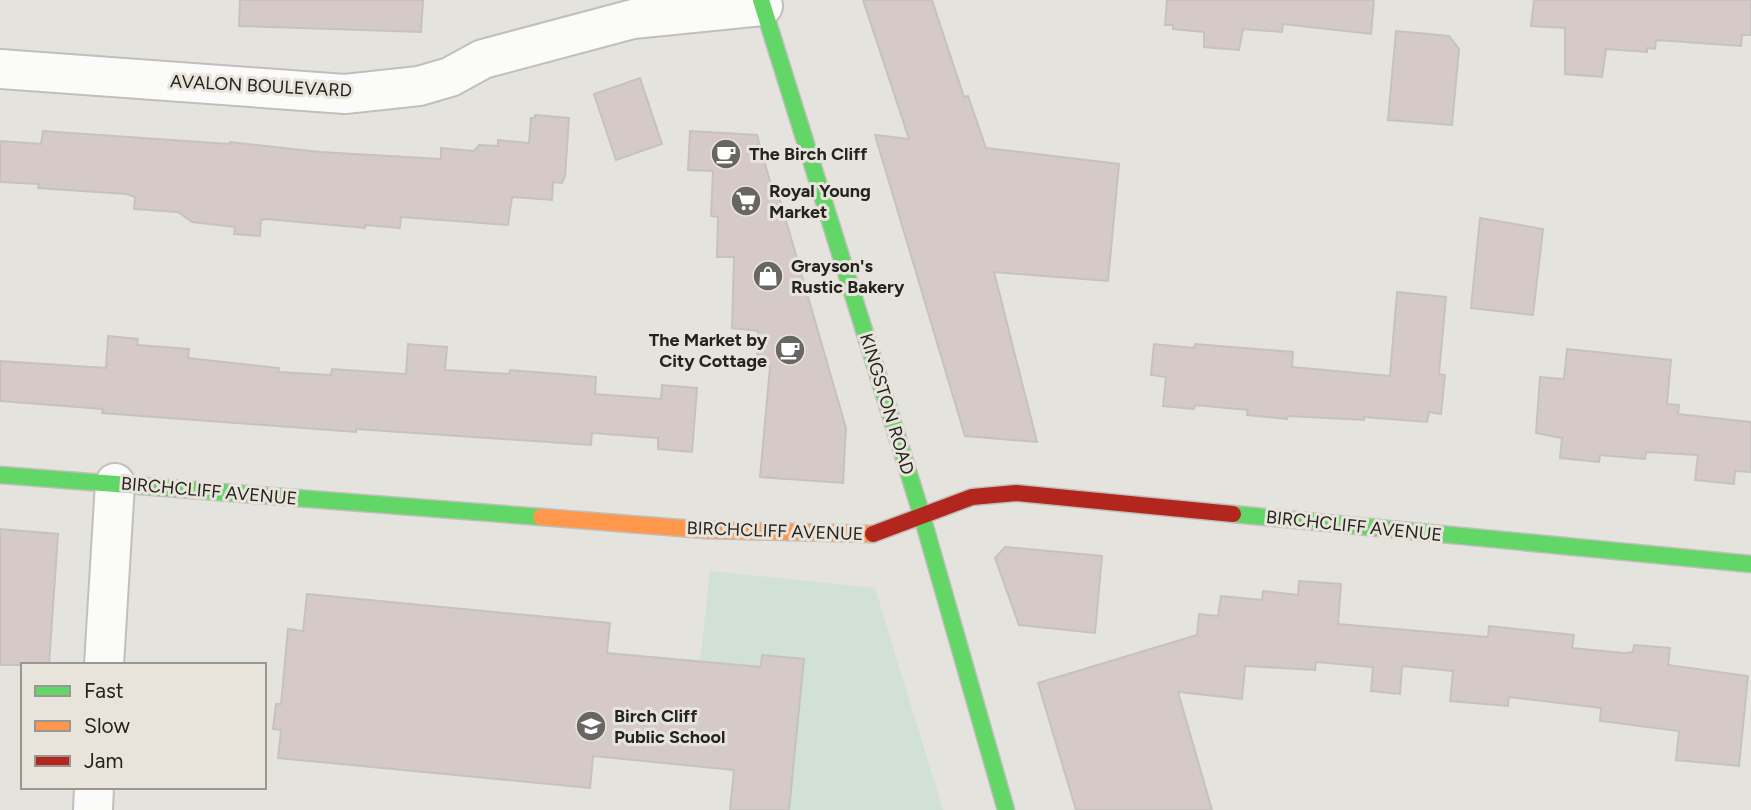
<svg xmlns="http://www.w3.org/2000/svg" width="1751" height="810" font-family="Figtree,sans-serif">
  <rect width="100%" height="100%" fill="#e5e3de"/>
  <path fill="#d1e1d6" d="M710 571 875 588 943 810H789L803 659 763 655 761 671 700 662Z"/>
  <path fill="#d5cac7" stroke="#c5c2c0" stroke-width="2" d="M240 0H423L421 32 239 26Z
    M863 0H932L964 97 968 96 986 148 1119 164 1108 281 994 272 1037 442 965 436 875 135 909 139Z
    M1167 0H1374L1371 34 1283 24 1282 32 1243 29 1239 50 1204 47V32L1173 29V25H1165Z
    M1534 0H1751V35H1742L1741 46 1656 40 1655 49 1647 48V52L1606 49 1602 77 1565 74V28L1531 26Z
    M1396 31 1449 36 1459 49 1452 125 1388 120Z
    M640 78 662 144 616 160 594 94Z
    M535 115 569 118 565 176 562 183 553 182 552 200 512 197 508 225 401 217 400 228 365 225V228L266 219 261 220 260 236 234 234 235 227 192 222 178 212 134 209 135 197 127 194 38 188 39 184 0 182V141L41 144 43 131 229 144 230 142 320 152 441 159V148L474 151 479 145 498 146V140L529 143 531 118H535Z
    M690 131 757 135 771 185 776 186 846 428 843 483 760 477 770 367 757 365 758 331 732 328 734 257H717L718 217 711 216 713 171 688 170Z
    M1480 218 1543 229 1533 315 1471 308Z
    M1397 292 1446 297 1439 374 1445 375 1441 414 1429 412 1427 422 1364 417V420L1288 416 1287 419 1247 415 1248 410 1195 405 1194 409 1163 406 1166 377 1151 375 1154 344 1194 348 1195 344 1293 352 1292 367 1390 376Z
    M108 336 138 339 137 345 189 349 188 358 279 368 278 372 331 375 332 369 406 374 408 344 447 347 445 370 509 374 510 370 596 377 595 394 661 399 662 385 697 388 692 452 658 449V438L592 433 591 445 356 429V432L102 413 103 409 0 401V361L106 368Z
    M1567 349 1671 360 1667 404 1679 405 1678 414 1751 422V472L1735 471 1734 484 1695 480 1698 455 1646 452 1645 459 1600 455 1599 462 1560 458 1562 438 1536 433 1540 377 1564 379Z
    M0 529 58 534 49 665H0Z
    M1005 547 1102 556 1095 633 1019 625 995 558Z
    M1299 581 1341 584 1338 624 1488 637 1489 626 1574 635 1572 648 1624 653 1633 652 1634 645 1670 648 1668 665 1748 676 1739 766 1676 760 1679 731 1600 721 1601 708 1509 697 1508 706 1450 701 1453 671 1402 666 1400 694 1371 691 1373 667 1316 662 1315 670 1245 666 1242 699 1178 692 1212 810H1076L1038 683 1197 635 1199 614 1218 616 1221 596 1262 600 1263 591 1298 595Z
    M307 594 610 623 607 653 761 667 762 655 804 659 789 810H730L734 770 593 756 590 788 278 758 281 730 273 729 276 704H281L288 629 303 631Z"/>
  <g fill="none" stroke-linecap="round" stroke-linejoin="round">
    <g stroke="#c1bfbc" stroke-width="42">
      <path id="street" d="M0 69 345 94 419 86 450 77 483 59 633 19 763 6
        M104 665 115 483
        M93 810 94 787"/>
    </g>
    <g stroke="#c1bfbc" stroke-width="19">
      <path id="fast" d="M761 0 922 516 1006 810
        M0 475 541 517
        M1233 514 1751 564"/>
    </g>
    <g stroke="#c1bfbc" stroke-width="19">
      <path id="slow" d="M541 517 706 530 873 534"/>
    </g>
    <g stroke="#c1bfbc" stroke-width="19">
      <path id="jam" d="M873 534 972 497 1016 493 1233 514"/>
    </g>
    <use href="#street" stroke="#fbfbfa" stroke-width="38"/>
    <use href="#fast" stroke="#63d668" stroke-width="16"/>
    <use href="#slow" stroke="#ff974d" stroke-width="16"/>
    <use href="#jam" stroke="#b3261e" stroke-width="16"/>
  </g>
  <defs>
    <g id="cafe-disc" transform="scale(1.575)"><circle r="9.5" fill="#686662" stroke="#e8e4db"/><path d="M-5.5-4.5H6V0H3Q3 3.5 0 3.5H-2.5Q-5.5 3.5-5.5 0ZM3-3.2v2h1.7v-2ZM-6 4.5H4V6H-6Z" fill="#fff"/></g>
    <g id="supermarket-disc" transform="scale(1.575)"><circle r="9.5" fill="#686662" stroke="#e8e4db"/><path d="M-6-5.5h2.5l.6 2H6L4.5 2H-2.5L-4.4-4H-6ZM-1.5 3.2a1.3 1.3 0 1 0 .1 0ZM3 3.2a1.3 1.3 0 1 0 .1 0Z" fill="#fff"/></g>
    <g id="shop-disc" transform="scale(1.575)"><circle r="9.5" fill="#686662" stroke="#e8e4db"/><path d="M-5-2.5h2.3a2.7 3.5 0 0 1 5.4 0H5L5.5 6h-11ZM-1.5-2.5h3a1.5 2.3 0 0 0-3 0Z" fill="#fff"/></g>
    <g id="school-disc" transform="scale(1.575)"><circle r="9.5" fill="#686662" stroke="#e8e4db"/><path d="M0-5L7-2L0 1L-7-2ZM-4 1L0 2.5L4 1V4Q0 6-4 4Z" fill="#fff"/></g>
  </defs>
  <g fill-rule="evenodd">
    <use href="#cafe-disc" x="726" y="154"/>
    <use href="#supermarket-disc" x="746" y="201"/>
    <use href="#shop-disc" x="768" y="276"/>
    <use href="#cafe-disc" x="790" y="350"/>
    <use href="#school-disc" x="591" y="726"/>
  </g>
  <g text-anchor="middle" stroke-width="6" stroke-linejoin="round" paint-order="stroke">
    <g font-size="18" fill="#242320" stroke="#e8e4db">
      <text transform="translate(261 86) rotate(3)" y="6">AVALON BOULEVARD</text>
      <text transform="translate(887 404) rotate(73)" y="6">KINGSTON ROAD</text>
      <text transform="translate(209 491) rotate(5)" y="6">BIRCHCLIFF AVENUE</text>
      <text transform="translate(1354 526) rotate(6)" y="6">BIRCHCLIFF AVENUE</text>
      <text transform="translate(775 531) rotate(2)" y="6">BIRCHCLIFF AVENUE</text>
    </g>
    <g font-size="18" font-weight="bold" fill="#242320" stroke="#e8e4db" text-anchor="start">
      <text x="749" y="160">The Birch Cliff</text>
      <text x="769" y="197">Royal Young<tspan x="769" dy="21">Market</tspan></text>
      <text x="791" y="272">Grayson's<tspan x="791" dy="21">Rustic Bakery</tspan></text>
      <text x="767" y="346" text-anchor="end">The Market by<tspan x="767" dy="21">City Cottage</tspan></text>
      <text x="614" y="722">Birch Cliff<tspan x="614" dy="21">Public School</tspan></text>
    </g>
  </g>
  <rect x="21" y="663" width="245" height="126" fill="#e8e4db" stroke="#9a9790" stroke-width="2"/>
  <rect x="35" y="686" width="35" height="10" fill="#63d668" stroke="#9a9790" stroke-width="2"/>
  <text x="84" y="698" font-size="21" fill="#242320">Fast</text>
  <rect x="35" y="721" width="35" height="10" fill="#ff974d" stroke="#9a9790" stroke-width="2"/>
  <text x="84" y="733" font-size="21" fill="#242320">Slow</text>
  <rect x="35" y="756" width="35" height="10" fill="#b3261e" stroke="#9a9790" stroke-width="2"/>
  <text x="84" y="768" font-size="21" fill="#242320">Jam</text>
</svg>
